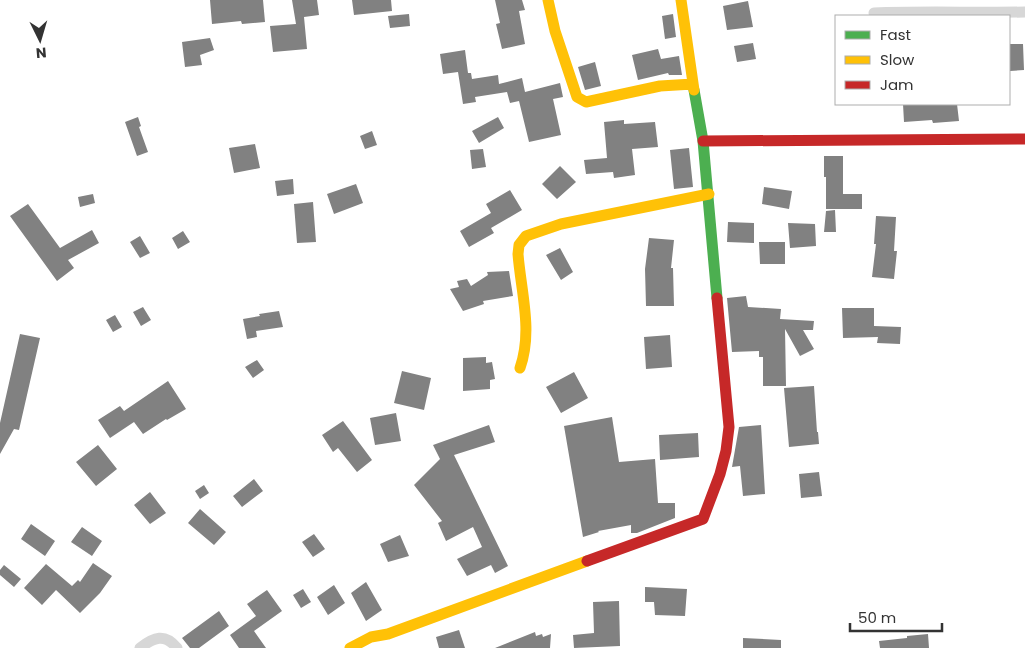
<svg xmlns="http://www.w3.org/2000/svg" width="1025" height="648" font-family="Poppins,sans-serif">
  <rect width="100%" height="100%" fill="#fff"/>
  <path fill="#818181" d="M210 0H263L265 22 242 24 241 21 212 24Z
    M292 0H317L319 15 304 17 307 49 273 52 270 26 296 24Z
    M352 0H391L392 11 354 15Z
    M495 0H522L525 10 519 11 525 44 502 49 496 24 500 23Z
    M748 1 753 27 727 30 723 6Z
    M409 14 410 26 390 28 388 16Z
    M673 14 676 37 665 39 662 16Z
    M210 38 214 50 200 55 202 65 185 67 182 42Z
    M753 43 756 59 737 62 734 46Z
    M1010 44H1023L1024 70 1010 71Z
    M658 49 661 59 679 56 682 75H669L668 73 638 80 632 55Z
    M465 50 468 73H471L472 79 498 75 499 84 522 78 525 92 560 83 563 97 553 99 561 135 529 142 519 101 510 103 507 92 475 97 476 102 463 104 458 72 443 74 440 54Z
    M595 62 601 86 585 90 578 67Z
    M903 104H957L959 121 933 123 932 120 904 122Z
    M138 117 141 126 139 127 148 152 137 156 125 122Z
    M498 117 504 128 479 143 472 131Z
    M624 120V124L655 122 658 147 632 149 635 175 614 178 613 172 586 174 584 160 607 158 604 122Z
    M372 131 377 145 365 149 360 136Z
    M255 144 260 168 234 173 229 148Z
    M689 148 693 187 674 189 670 150Z
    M483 149 486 167 472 169 470 150Z
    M824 156H843V194H862V209H826V177H824Z
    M560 166 576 182 557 199 542 184Z
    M293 179 294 194 277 196 275 181Z
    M356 184 363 203 334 214 327 194Z
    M764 187 792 191 789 209 762 204Z
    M510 190 522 210 491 228 494 233 469 247 460 231 491 213 486 204Z
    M93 194 95 203 80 207 78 197Z
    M313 202 316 242 297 243 294 204Z
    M28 204 60 248 92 230 99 243 68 260 74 268 57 281 10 216Z
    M835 210 836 232H824L826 211Z
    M876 216 896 217 894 251H897L894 279 872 277 876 244H874Z
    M728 222 754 223V243L727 242Z
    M788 223 815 224 816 246 790 248Z
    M183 231 190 242 178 249 172 238Z
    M140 236 150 253 140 258 130 242Z
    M649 238 674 240 671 268H673L674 306H646L645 269Z
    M759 242H785V264H760Z
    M560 248 573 272 561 280 546 255Z
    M509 271 513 296 483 301 484 304 463 311 450 289 459 287 457 281 467 279 471 286 488 275 487 272Z
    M746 296 748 307 781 309 780 319 814 321 813 330H803L814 349 800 356 785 329 786 386H763V357H759V351L732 352 727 298Z
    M143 307 151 320 141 326 133 312Z
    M842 308H874V326L901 327 900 344 877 343 878 337 843 338Z
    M279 311 283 327 256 331 257 337 247 339 243 319 260 316 259 314Z
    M115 315 122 327 113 332 106 320Z
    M20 334 40 338 19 430 14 429 0 454V423Z
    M670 335 672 367 646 369 644 337Z
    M486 357V363L492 362 495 379 490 380V389L463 391V358Z
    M257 360 264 370 253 378 245 367Z
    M402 371 431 378 424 410 394 403Z
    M574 372 588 398 561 413 546 387Z
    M168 381 186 409 167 420 166 419 143 434 134 422 110 438 98 420 120 406 124 411Z
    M814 386 817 432H818L819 444 789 447 784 388Z
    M396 413 401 441 375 445 370 418Z
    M612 417 619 462 655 459 658 503H675V518L637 533H631V525L598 531 599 532 583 537 564 426Z
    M343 421 372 460 357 472 338 448 333 452 322 435Z
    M489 425 495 442 454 455 508 566 495 573 491 565 467 576 457 559 482 547 473 527 446 541 438 523 442 521 414 485 440 459 433 445Z
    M761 425 765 494 743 496 740 466 732 467 739 427Z
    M698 433 699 457 660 460 659 435Z
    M98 445 117 469 96 486 76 462Z
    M819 472 822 496 801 498 799 474Z
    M254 479 263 491 242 507 233 496Z
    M204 485 209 493 200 499 195 491Z
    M150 492 166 513 150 524 134 505Z
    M200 509 226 532 214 545 188 523Z
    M31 524 55 541 45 556 21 539Z
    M82 527 102 541 92 556 71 542Z
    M314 534 325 549 313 557 302 542Z
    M400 535 409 556 388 562 380 544Z
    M93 563 112 576 100 593 80 613 56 590 42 605 24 588 46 564 72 586 78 580 80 582Z
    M4 565 21 579 14 587 0 575V570Z
    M366 582 382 610 366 621 351 593Z
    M334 585 345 603 328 615 317 597Z
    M645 587 687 589 685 616 655 615 654 602H645Z
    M303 589 311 602 301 608 293 595Z
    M267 590 282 611 254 631 266 648H239L230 635 256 616 247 604Z
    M619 601 620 646 574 648 573 635 594 633 593 602Z
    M219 611 229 626 199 648H190L182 638Z
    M459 630 465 648H439L436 637Z
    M535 632 536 636 542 634 543 637 551 634 550 648H495Z
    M928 634 929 648H880L879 641 907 638V636Z
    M743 638 781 640V648H743Z"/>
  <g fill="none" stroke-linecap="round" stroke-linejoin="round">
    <path stroke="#d7d7d7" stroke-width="11" d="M874 13C924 11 975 13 1025 12
      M140 648C154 637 165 633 177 648"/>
    <path stroke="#4caf50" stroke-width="11" d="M694 90 703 141 717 298"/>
    <path stroke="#ffc107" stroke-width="11" d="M548 0 555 31 577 97 586 102 660 86 693 84
      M681 0 694 90
      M520 368C533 331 521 292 518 254L519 245 526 236 561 224 709 194
      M350 648 371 637 388 634 587 561"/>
    <path stroke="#c62828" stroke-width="11" d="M703 141 1025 139
      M587 561 703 519 720 474 726 451 729 427 717 298"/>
  </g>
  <rect x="835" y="15" width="175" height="90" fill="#ffffff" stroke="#adadad"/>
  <rect x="845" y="31" width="25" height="8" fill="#4caf50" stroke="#adadad"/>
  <text x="880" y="40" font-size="15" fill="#333333">Fast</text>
  <rect x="845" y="56" width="25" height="8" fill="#ffc107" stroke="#adadad"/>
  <text x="880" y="65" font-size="15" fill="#333333">Slow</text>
  <rect x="845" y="81" width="25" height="8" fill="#c62828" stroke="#adadad"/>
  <text x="880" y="90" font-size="15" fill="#333333">Jam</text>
  <g transform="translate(40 40) rotate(175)" stroke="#ffffff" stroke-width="4" paint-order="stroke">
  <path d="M0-4L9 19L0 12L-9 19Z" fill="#333333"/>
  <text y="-8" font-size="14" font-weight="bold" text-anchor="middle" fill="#333333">N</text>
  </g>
  <path d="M850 623v8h92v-8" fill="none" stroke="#333333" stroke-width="2.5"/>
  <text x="858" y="623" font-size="15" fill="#333333" stroke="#ffffff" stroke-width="4" paint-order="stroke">50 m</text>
</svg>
